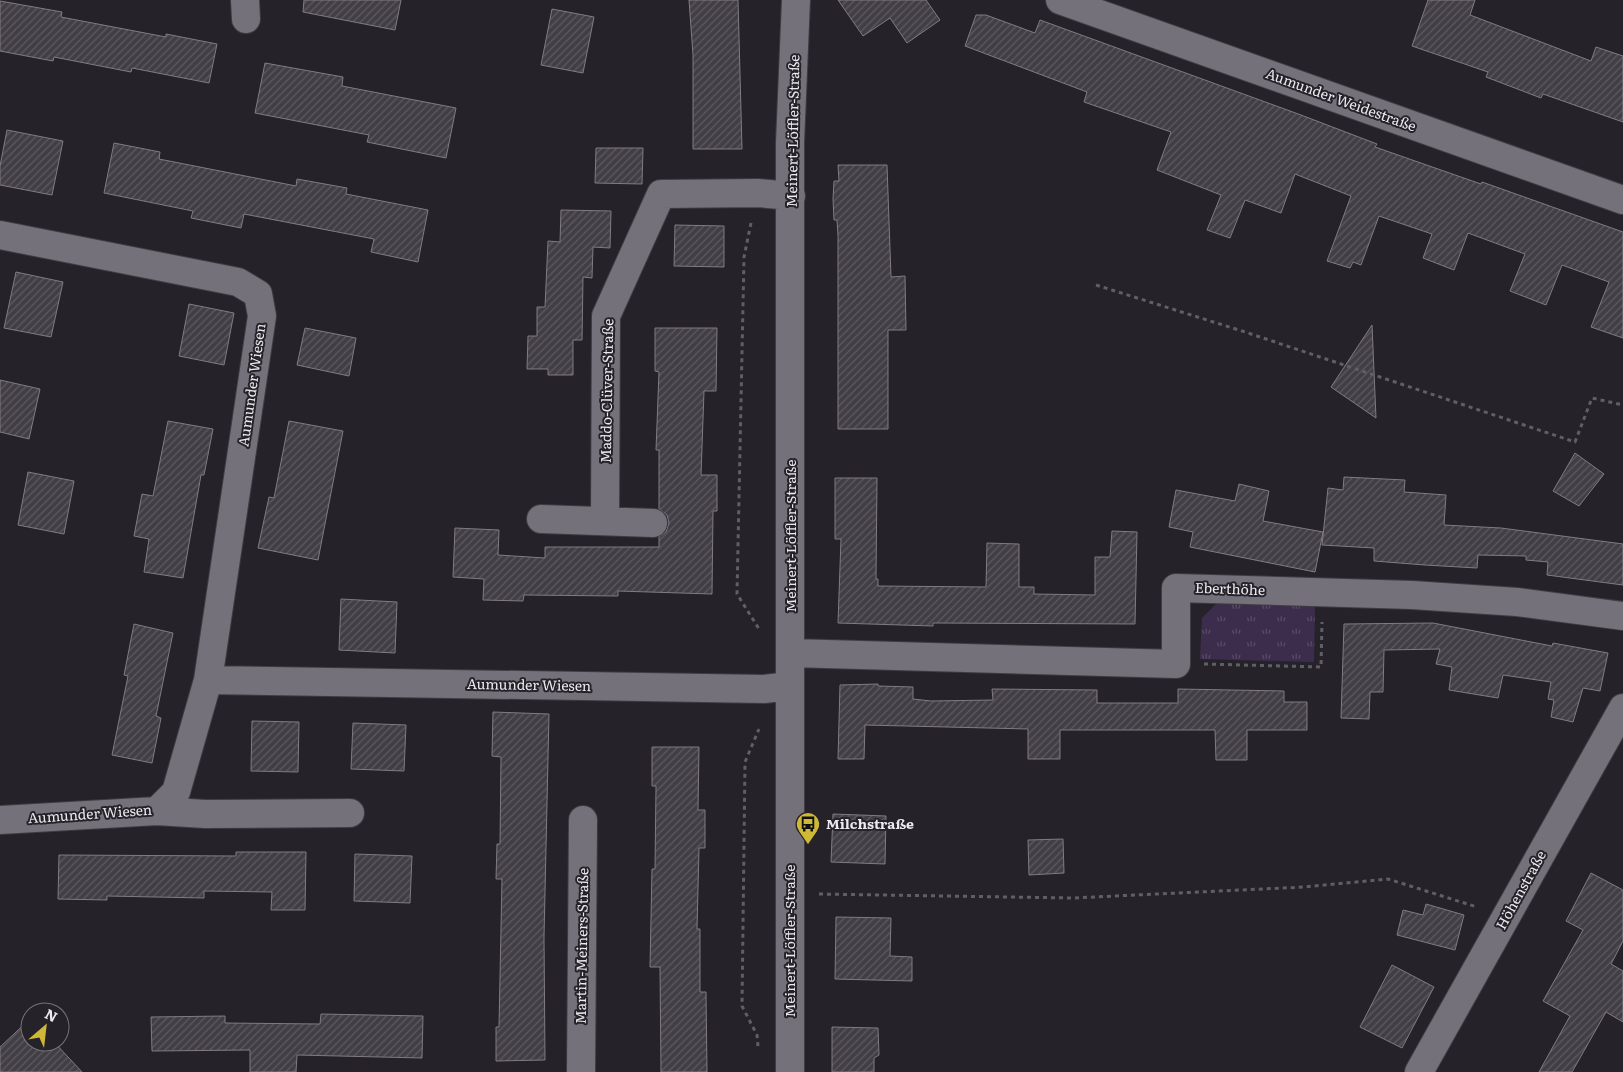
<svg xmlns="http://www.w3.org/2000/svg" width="1623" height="1072" font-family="Literata,serif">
  <defs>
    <pattern id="grass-tufts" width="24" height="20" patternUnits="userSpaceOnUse" patternTransform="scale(1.25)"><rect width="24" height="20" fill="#3d2d4d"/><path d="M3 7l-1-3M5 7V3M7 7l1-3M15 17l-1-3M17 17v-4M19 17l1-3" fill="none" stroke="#594c67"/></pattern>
    <pattern id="building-hatch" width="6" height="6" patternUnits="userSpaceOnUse" patternTransform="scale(1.25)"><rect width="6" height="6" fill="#423e46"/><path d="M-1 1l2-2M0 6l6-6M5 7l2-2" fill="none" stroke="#5d5a61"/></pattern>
  </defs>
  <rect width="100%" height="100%" fill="#252229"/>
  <path fill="url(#grass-tufts)" d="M1217 603 1315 606 1314 662 1200 659 1202 618Z"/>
  <path fill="url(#building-hatch)" stroke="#807b85" d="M304 0H401L395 30 303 12Z
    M689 0H738L742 149H693V55Z
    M838 0H926L940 20 907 43 890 18 863 36Z
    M1428 0H1475L1470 15 1591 61 1596 47 1623 56V122L1543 94 1541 98 1486 77 1488 72 1412 46Z
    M0 1 62 12 61 17 166 37V34L217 44 209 83 132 68 131 72 54 57 53 61 0 51Z
    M552 9 594 17 583 73 541 65Z
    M976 15H986L1035 33 1040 20 1301 115 1377 144 1375 147 1481 184 1482 182 1623 232V338L1591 327 1609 282 1562 265 1546 305 1510 291 1525 254 1468 233 1454 270 1423 258 1432 234 1379 216 1361 265 1353 262 1350 268 1327 261 1351 196 1295 174 1281 213 1245 200 1230 238 1207 230 1221 195 1157 170 1171 132 1084 102 1087 92 965 46Z
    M265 63 343 77 342 86 456 108 446 158 367 142 369 135 255 113Z
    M7 130 63 141 52 195 0 185V166Z
    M114 143 160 152 159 159 296 186 297 179 347 188 346 194 428 210 418 262 371 252 374 239 244 214 241 228 191 218 193 211 104 193Z
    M596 148H643L642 184 595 183Z
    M838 165H887L891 277 905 276 906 330H888V429H838V236L837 220H834L833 199 834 181H839Z
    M561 210 611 211 610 248 593 247 592 278 583 277 582 340H573V375H548V369H527L528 336H537V307H545L548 241 560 242Z
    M675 225 724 226V267L674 266Z
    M16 272 63 282 51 337 4 328Z
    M189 304 234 313 224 365 179 356Z
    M1372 325 1376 418 1331 387Z
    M305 328 356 338 349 376 297 365Z
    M655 328H717L716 391H704L701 475H717V511H713L712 594 618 591V596L524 595 523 601 483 600 484 579 453 577 455 528 499 530 498 555 545 558V547H659V537L666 532 669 523 667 515 659 509V450H656L659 372 655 371Z
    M0 380 40 389 29 439 0 432Z
    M168 421 213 429 204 475H201L183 578 144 572 149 539 134 536 142 494 153 496Z
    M289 421 343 431 318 560 258 548 269 497 274 498Z
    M1575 453 1604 474 1579 506 1553 491Z
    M28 472 74 481 64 534 18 525Z
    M1344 477 1405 480 1404 492 1446 495 1444 525 1501 528 1623 544V585L1547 575 1548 562 1526 560V556L1478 555 1477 568 1425 565 1374 561V548L1322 545 1328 488 1343 490Z
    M835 478H877L876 579H878V586L986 587 987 543 1019 544V587H1034V594L1095 595V557H1110L1112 531 1137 532 1135 624 933 623V626L838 623 841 539H835Z
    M1239 484 1269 491 1263 521 1323 532 1315 572 1190 547 1193 532 1169 527 1176 490 1235 501Z
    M341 599 397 602 395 653 339 650Z
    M1433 623 1552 646 1553 643 1608 653 1600 691 1583 688 1573 722 1551 717 1554 700 1548 699 1551 682 1503 675 1498 698 1449 690 1452 667 1436 664 1440 649 1384 650 1383 692H1370L1369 719 1341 718 1344 624Z
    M134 624 173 633 156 716 161 718 152 763 112 755 128 676 124 675Z
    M878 684V686L913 687V699L931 701 993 700 992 689 1097 690V703H1178V689L1284 691V702H1307V730H1247V760H1216L1215 730H1060V759H1028V729L865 725 864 759H838L840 685Z
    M493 712 549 714 544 937 545 1060 496 1061V1027H499L502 879H496L497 844H500L501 757 492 756Z
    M252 721 299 722 298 772 251 771Z
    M353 723 406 725 404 771 351 769Z
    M652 747H699L698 810H705V848H699L697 929H700V992H706L707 1072H661L660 967H650L652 869H655L656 786H652Z
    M833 814 886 816 885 864 831 862Z
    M1063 839 1064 873 1029 875 1028 840Z
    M236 852H306L305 910H271L272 892 204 891V898L107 896V900L58 899 59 855 236 856Z
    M355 854 412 856 410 903 354 901Z
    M1591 873 1623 890V941L1611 964 1623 971V1022L1606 1012 1572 1072H1539L1570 1016 1543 1001 1583 930 1566 921Z
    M1426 904 1464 915 1455 950 1397 935 1403 910 1423 915Z
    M836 917 891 918 890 956 912 957V981L835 979Z
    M1392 965 1434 987 1402 1048 1360 1027Z
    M321 1014 423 1016 422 1058 297 1055 296 1072H250V1050L152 1051 151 1017 225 1016V1023L320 1024Z
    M30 1019V1042H54L82 1072H0V1047Z
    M832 1027 878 1028 879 1055 874 1058V1072H832Z"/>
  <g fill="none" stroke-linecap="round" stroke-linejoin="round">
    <g stroke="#3f3c43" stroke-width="30">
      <path id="minor" d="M245 0 246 19
        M1060 0 1623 200
        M0 235 238 282 258 294 262 316 208 680 176 792 157 811 0 820
        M541 519 653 523
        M605 521 606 316 661 194 758 193 791 196
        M791 653 1176 664V588L1412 595 1517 602 1623 616
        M208 680 764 689 790 686
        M157 811 205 814 350 813
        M581 1072 583 820
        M790 1072V143L796 0
        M1419 1072 1623 708"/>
    </g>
    <path stroke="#615f65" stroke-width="3" stroke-dasharray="4 4" stroke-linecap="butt" d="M751 223 744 257 737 594 759 629
      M1096 285 1242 331 1575 442 1592 398 1623 405
      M1204 664 1321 667 1322 622
      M819 894 1073 898 1304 887 1388 879 1477 907
      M758 1046 757 1035 742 1006 745 762 759 729"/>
    <use href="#minor" stroke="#75717a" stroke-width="28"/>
  </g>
  <defs>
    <g id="bus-pin" transform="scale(1.25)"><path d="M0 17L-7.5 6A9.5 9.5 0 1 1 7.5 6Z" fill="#ceb837" stroke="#252229"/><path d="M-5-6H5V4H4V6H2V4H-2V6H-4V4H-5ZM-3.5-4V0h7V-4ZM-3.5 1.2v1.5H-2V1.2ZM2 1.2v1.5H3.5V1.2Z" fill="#111"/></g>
  </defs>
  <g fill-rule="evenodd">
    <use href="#bus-pin" x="808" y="824"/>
  </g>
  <g text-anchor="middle" stroke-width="4" stroke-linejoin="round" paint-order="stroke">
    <g font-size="14" fill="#eceaef" stroke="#252229">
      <text transform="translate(1341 100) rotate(20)" y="5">Aumunder Weidestraße</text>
      <text transform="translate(793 131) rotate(-89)" y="5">Meinert-Löffler-Straße</text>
      <text transform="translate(252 385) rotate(-82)" y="5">Aumunder Wiesen</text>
      <text transform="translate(607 391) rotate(-89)" y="5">Maddo-Clüver-Straße</text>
      <text transform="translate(791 536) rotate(-90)" y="5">Meinert-Löffler-Straße</text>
      <text transform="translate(1230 589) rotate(2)" y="5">Eberthöhe</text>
      <text transform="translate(529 685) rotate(1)" y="5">Aumunder Wiesen</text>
      <text transform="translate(90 814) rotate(-4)" y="5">Aumunder Wiesen</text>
      <text transform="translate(1521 890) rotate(-61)" y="5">Höhenstraße</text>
      <text transform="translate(790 941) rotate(-90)" y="5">Meinert-Löffler-Straße</text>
      <text transform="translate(582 946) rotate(-89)" y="5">Martin-Meiners-Straße</text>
    </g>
    <g font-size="14" font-weight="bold" fill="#eceaef" stroke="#252229" text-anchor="start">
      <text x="826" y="829">Milchstraße</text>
    </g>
  </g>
  <g transform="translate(45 1027) rotate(28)"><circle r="24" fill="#252229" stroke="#757278"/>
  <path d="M0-4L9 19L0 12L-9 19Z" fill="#ceb837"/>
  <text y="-8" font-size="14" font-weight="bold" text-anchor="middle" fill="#eceaef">N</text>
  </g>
</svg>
